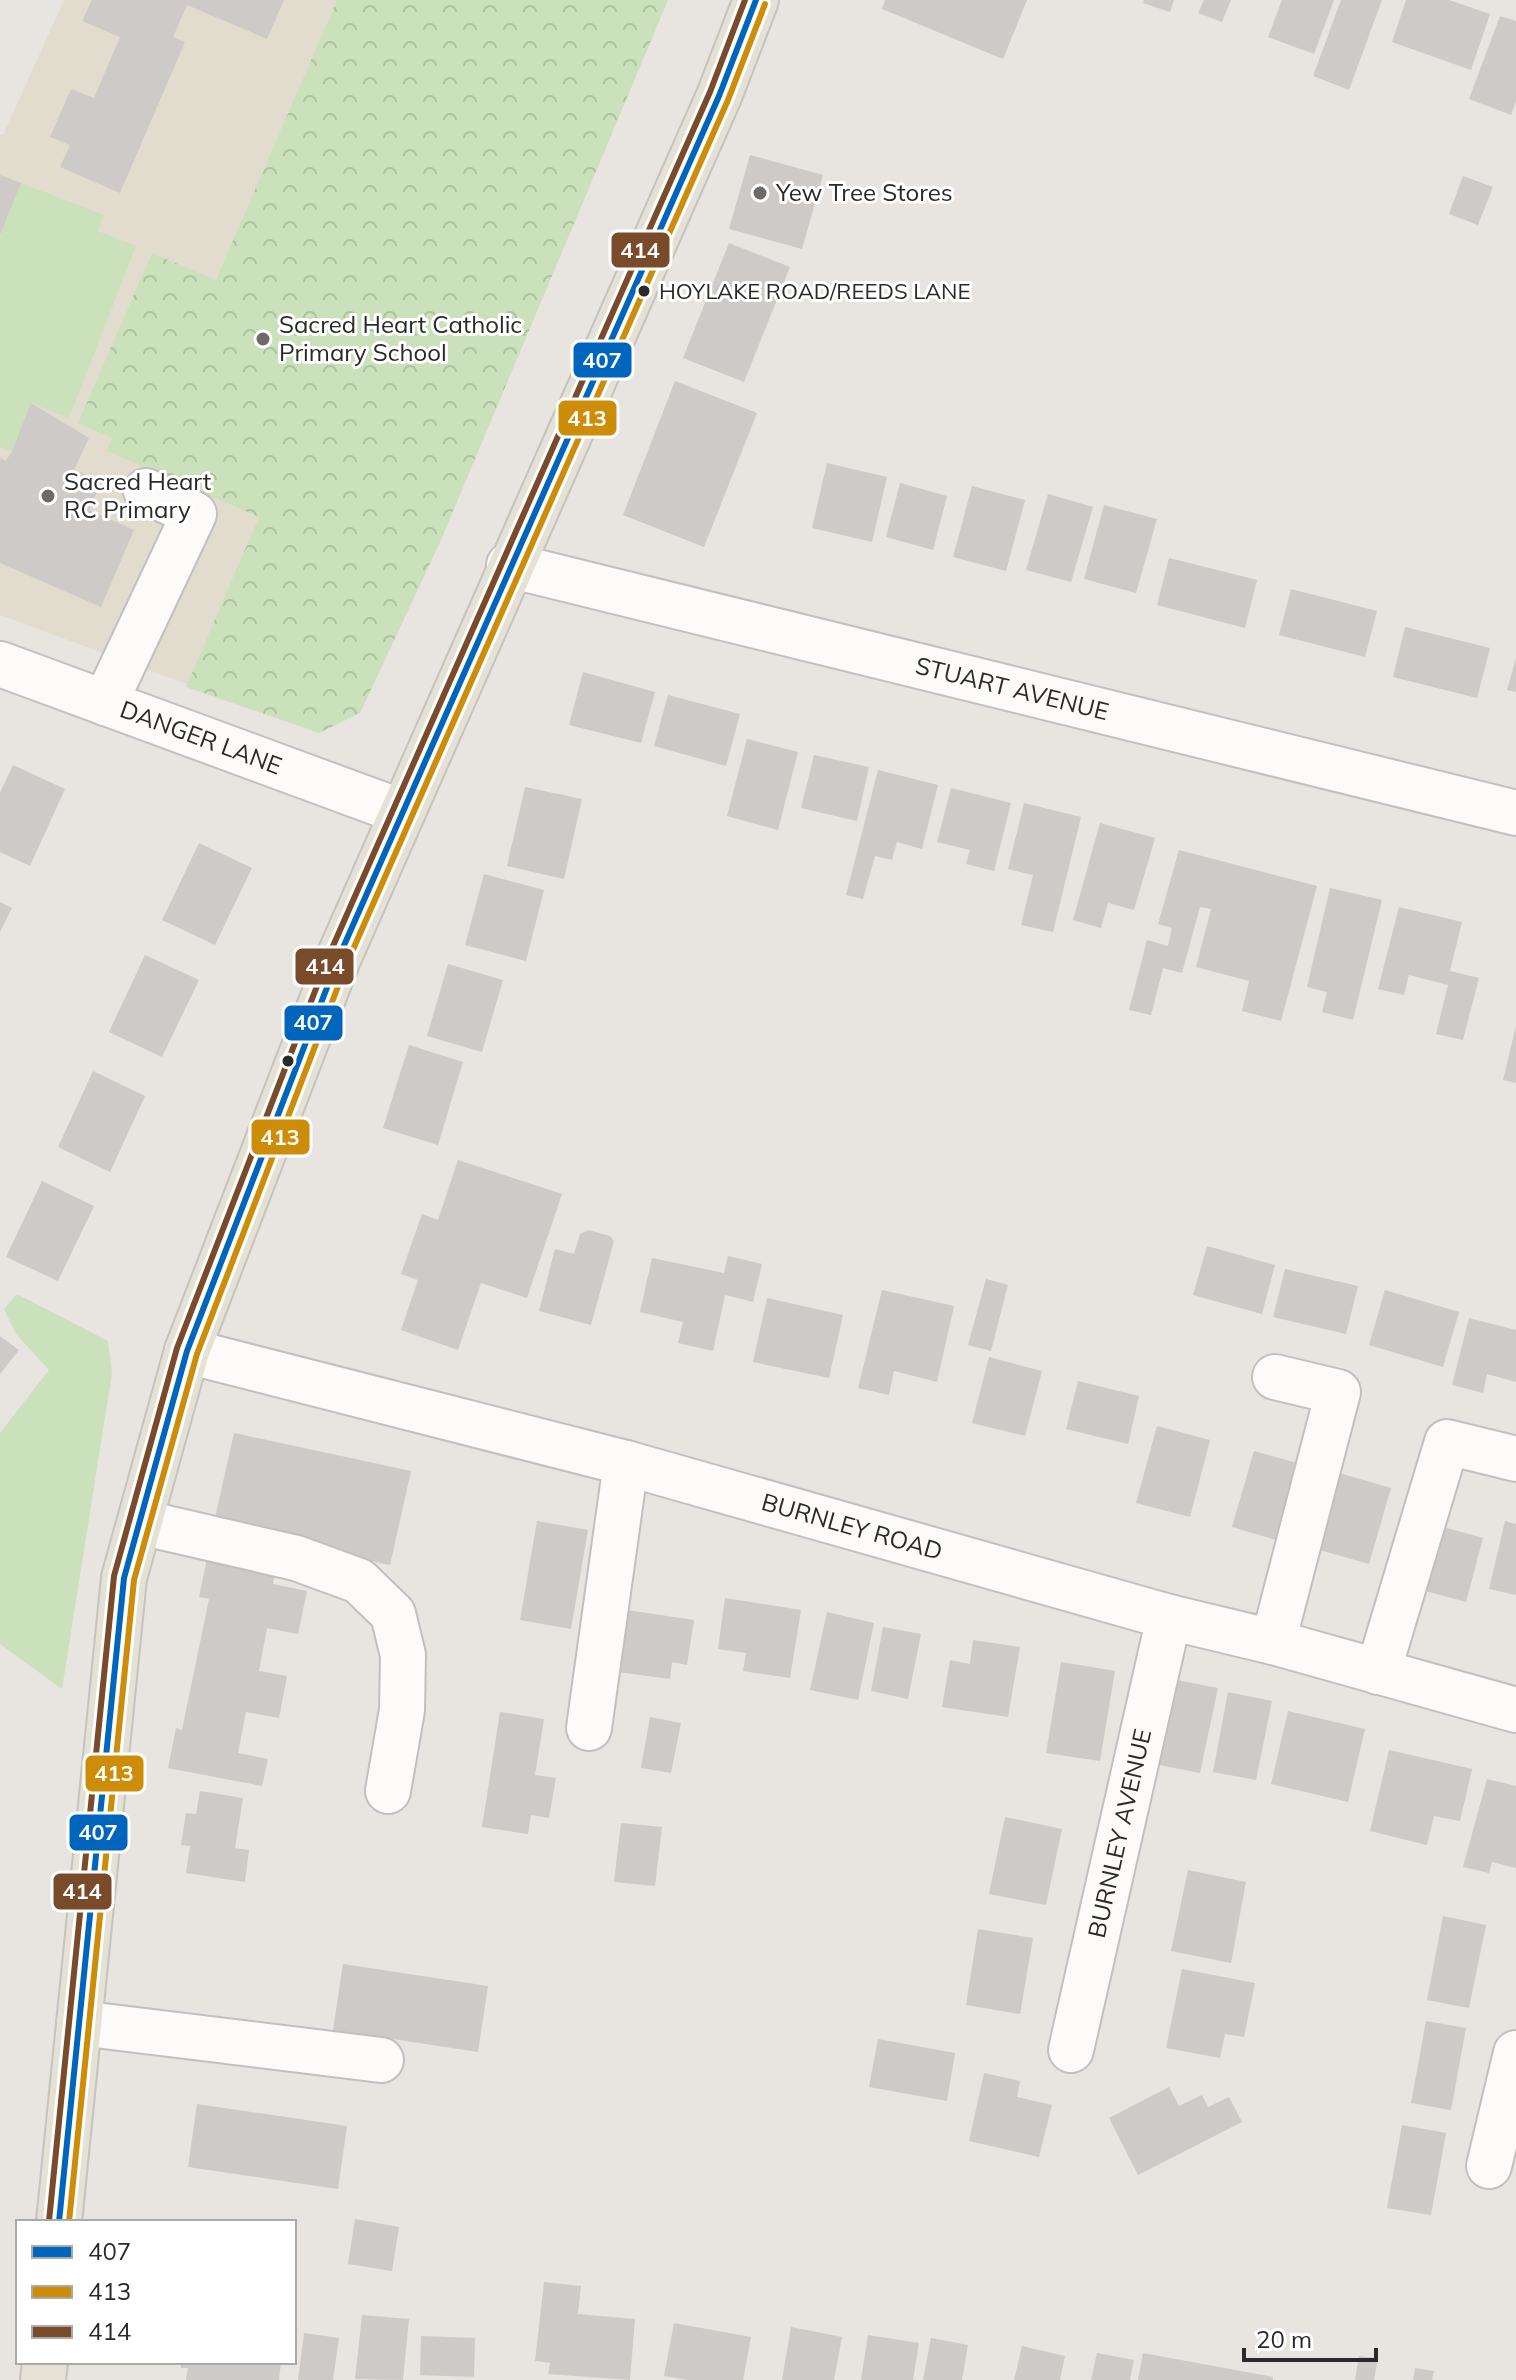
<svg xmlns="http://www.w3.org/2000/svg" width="1516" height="2380" font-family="Mulish,sans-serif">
  <defs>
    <pattern id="forest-crowns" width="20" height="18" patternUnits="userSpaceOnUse" patternTransform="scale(2)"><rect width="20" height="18" fill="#cae1bb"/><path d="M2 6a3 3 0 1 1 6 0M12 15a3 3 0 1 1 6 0" fill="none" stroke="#aec1a1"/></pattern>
  </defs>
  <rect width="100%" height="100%" fill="#e8e4e0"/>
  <path fill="#e2dccf" d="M64 0H668L440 542 360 713 319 733 0 615V135H3Z"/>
  <path fill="#cae1bb" d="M21 183 104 215 98 231 136 246 69 418 31 403 12 451 0 447V236Z
    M17 1294 108 1341 112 1373 62 1689 0 1644V1433L49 1370 16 1334 4 1309Z"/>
  <path fill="url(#forest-crowns)" d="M337 0H668L440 542 360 713 319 733 186 687 259 517 107 451 112 438 78 423 152 253 216 280Z"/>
  <path fill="#cdcac7" d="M92 0H284L267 39 187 5 173 37 185 42 120 193 60 167 70 145 50 137 71 89 94 98 120 37 82 21Z
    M885 0H1027L1003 59 882 9Z
    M1144 0H1174L1170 12 1143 3Z
    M1204 0H1231L1222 22 1198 13Z
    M1282 0H1334L1314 54 1268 37Z
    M1341 0H1382L1349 90 1313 76Z
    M1406 0H1449L1490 14 1471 70 1392 42Z
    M1500 16 1516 21V101L1511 115 1469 99Z
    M750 155 823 175 802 249 729 229Z
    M0 175 21 183 0 235Z
    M1463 176 1493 187 1478 225 1449 214Z
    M729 243 790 267 744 382 683 358Z
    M675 381 757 413 704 547 623 515Z
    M31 403 89 438 74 470 102 481 89 510 134 530 101 607 0 563V458L6 461 12 451Z
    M827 463 887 477 872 542 812 528Z
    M900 483 947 496 933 550 886 537Z
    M972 486 1025 500 1006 571 953 557Z
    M1048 494 1093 507 1071 582 1026 570Z
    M1104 505 1157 519 1136 593 1084 579Z
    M1169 558 1257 580 1245 628 1157 605Z
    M1291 589 1377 611 1365 657 1279 635Z
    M1405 627 1490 648 1477 698 1393 677Z
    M1516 658V692L1507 690Z
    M583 672 655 692 641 743 569 725Z
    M668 695 740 714 726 766 654 746Z
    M747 739 798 752 778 830 727 816Z
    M814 755 869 767 857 821 801 808Z
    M13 765 65 789 30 866 0 852V793Z
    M878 770 938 785 922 849 897 842 892 860 875 856 863 899 846 895Z
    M525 787 582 799 564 879 507 866Z
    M951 788 1011 803 994 871 966 864 970 850 937 842Z
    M1024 803 1081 817 1053 932 1021 925 1033 875 1008 869Z
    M1100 823 1155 838 1134 910 1108 903 1101 928 1073 920Z
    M199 843 252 868 215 945 162 920Z
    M1179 850 1317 886 1281 1021 1242 1011 1249 981 1196 967 1211 909 1200 907 1182 973 1163 968 1151 1015 1129 1010 1147 940 1168 946 1172 928 1158 924Z
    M484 874 544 890 526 961 465 945Z
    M1330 888 1382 900 1353 1020 1322 1012 1327 992 1307 987Z
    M0 902 12 908 0 932Z
    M1399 907 1462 922 1450 971 1479 978 1463 1040 1436 1034 1448 985 1409 975 1404 995 1378 989Z
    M145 955 199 980 162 1057 109 1032Z
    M448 964 503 980 482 1052 427 1036Z
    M1516 1026V1083L1503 1080Z
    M409 1045 463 1062 438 1145 383 1128Z
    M93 1071 145 1096 110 1172 58 1147Z
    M458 1160 562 1194 527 1298 481 1283 458 1350 401 1330 418 1280 401 1274 422 1214 438 1220Z
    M42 1181 94 1206 58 1281 6 1257Z
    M588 1230 610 1236 614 1241 591 1325 539 1311 555 1249 574 1254 580 1234Z
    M1207 1246 1275 1265 1262 1314 1193 1295Z
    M728 1256 762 1264 753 1302 725 1295 713 1351 678 1343 683 1322 640 1312 652 1258 724 1273Z
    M1285 1269 1358 1286 1346 1334 1273 1317Z
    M986 1279 1008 1285 991 1351 968 1345Z
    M882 1290 954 1306 937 1382 894 1371 889 1395 858 1388Z
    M1385 1290 1459 1312 1443 1367 1369 1345Z
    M767 1298 843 1315 829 1378 753 1362Z
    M1469 1318 1516 1330V1382L1487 1374 1483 1393 1452 1385Z
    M0 1336 19 1350 0 1374Z
    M989 1357 1042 1371 1025 1436 972 1423Z
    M1078 1381 1139 1396 1128 1444 1066 1429Z
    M1157 1426 1210 1440 1190 1517 1136 1503Z
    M234 1433 411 1471 390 1565 213 1527Z
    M1254 1451 1305 1465 1283 1542 1232 1527Z
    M1339 1473 1391 1488 1369 1564 1316 1549Z
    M537 1521 588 1530 571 1629 520 1620Z
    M1505 1521 1516 1524V1595L1489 1589Z
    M1440 1526 1483 1538 1466 1602 1422 1590Z
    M208 1554 276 1568 273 1584 307 1591 298 1634 267 1628 259 1671 287 1676 279 1718 246 1712 238 1753 268 1759 262 1786 168 1768 176 1728 182 1730 209 1599 199 1597Z
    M725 1598 801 1610 790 1678 743 1671 746 1653 718 1649Z
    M627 1610 694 1620 687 1665 672 1662 670 1679 618 1672Z
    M827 1612 874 1623 858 1700 810 1690Z
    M883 1627 921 1634 908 1699 871 1691Z
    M973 1640 1020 1647 1008 1717 942 1707 950 1660 970 1664Z
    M1061 1662 1115 1671 1100 1761 1046 1753Z
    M1172 1679 1218 1688 1200 1773 1154 1764Z
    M1228 1692 1272 1701 1256 1780 1213 1772Z
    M1288 1711 1365 1729 1348 1802 1271 1784Z
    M500 1712 544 1719 535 1775 556 1778 549 1818 531 1815 528 1834 482 1827Z
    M650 1717 681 1723 671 1773 641 1768Z
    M1389 1750 1472 1769 1460 1821 1434 1816 1427 1845 1370 1831Z
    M1487 1779 1516 1786V1868L1492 1862 1489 1873 1463 1867Z
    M200 1791 243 1798 235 1848 249 1850 245 1882 186 1873 190 1846 181 1845 186 1813 196 1814Z
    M1005 1817 1062 1829 1046 1905 989 1894Z
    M621 1823 662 1827 655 1886 614 1882Z
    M1188 1870 1246 1882 1231 1963 1171 1951Z
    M1443 1916 1486 1925 1469 2008 1427 2000Z
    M978 1929 1033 1938 1020 2014 966 2005Z
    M343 1964 488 1986 478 2052 333 2030Z
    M1182 1969 1255 1983 1244 2037 1225 2034 1220 2058 1166 2048Z
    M1426 2021 1466 2028 1451 2110 1411 2103Z
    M878 2039 955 2053 947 2101 869 2087Z
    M984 2073 1020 2081 1017 2097 1052 2105 1039 2157 969 2141Z
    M1169 2087 1179 2106 1202 2095 1208 2107 1229 2097 1242 2122 1138 2175 1109 2118Z
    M197 2104 347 2126 338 2189 188 2167Z
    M1402 2125 1446 2133 1431 2215 1387 2208Z
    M355 2219 399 2227 392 2271 348 2264Z
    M544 2282 581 2286 578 2314 635 2319 630 2380 548 2374 550 2363 535 2361Z
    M362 2315 409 2319 403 2380 355 2379Z
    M674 2323 751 2337 743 2380H688L664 2376Z
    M791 2327 842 2337 834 2380H782Z
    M304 2333 339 2338 333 2380H298Z
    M868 2335 919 2343 913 2380H861Z
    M421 2336 475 2338 474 2377 420 2375Z
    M931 2338 968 2345 962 2380H923Z
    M1022 2346 1065 2356 1060 2380H1014Z
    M1097 2353 1134 2360 1130 2380H1091Z
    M1143 2353 1273 2377V2380H1138Z
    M1359 2356 1378 2358 1374 2380H1355Z
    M181 2362H281L279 2380H186L188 2368H181Z
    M1415 2368 1434 2371 1432 2380H1413Z"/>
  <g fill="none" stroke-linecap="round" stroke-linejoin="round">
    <g stroke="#c1c0c1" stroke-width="48">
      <g id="minor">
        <path id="s1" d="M509 565 1516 813"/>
        <path id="s2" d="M0 664 402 812"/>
        <path d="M105 703 194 514 146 491"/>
        <path id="s3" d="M187 1351 626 1463 1169 1617 1273 1642 1516 1710"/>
        <path d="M140 1522 296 1558 359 1581 393 1614 403 1655 402 1710 388 1791"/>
        <path d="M1273 1642 1338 1392 1275 1377"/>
        <path d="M1378 1672 1447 1442 1516 1459"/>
        <path d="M589 1728 626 1463"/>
        <path d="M79 2023 381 2060"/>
        <path id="s4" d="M1071 2050 1169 1617"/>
        <path d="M1489 2166 1516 2053"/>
      </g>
    </g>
    <g stroke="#c4c3c1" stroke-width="48">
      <path id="major" d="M59 2222 124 1578 187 1351 338 959 719 96 756 0
        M43 2380 45 2362"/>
    </g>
    <use href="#minor" stroke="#fcfbfa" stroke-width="44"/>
    <use href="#major" stroke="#e5e1d5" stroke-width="44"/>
    <g stroke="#fff" stroke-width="12">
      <path id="bus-1" d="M59 2222 124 1578 187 1351 338 959 719 96 756 0"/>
    </g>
    <g stroke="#fff" stroke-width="12">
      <path id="bus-2" d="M69 2222 134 1580 197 1354 347 963 728 100 765 4"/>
    </g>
    <g stroke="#fff" stroke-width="12">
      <path id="bus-3" d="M49 2221 114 1576 177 1348 329 955 710 92 745 0"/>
    </g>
    <use href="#bus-1" stroke="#0065bd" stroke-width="6"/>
    <use href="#bus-2" stroke="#ce8d08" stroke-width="6"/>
    <use href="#bus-3" stroke="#7a4b2a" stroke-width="6"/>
  </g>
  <g fill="#6c6b6a" stroke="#fff" stroke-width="3">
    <circle cx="760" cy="193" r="8"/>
    <circle cx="263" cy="339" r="8"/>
    <circle cx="48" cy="496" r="8"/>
  </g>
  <g fill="#2a2a2a" stroke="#fff" stroke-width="3">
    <circle cx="644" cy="291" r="7"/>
    <circle cx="288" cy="1061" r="7"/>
  </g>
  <g text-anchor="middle" stroke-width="6" stroke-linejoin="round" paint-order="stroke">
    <g font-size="22" fill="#2a2a2a" stroke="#fff" text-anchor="start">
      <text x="659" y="299">HOYLAKE ROAD/REEDS LANE</text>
    </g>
    <g font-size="24" fill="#2a2a2a" stroke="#fff" text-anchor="start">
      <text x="776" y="201">Yew Tree Stores</text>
      <text x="279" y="333">Sacred Heart Catholic<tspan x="279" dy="28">Primary School</tspan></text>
      <text x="64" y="490">Sacred Heart<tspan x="64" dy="28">RC Primary</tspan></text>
    </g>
    <g font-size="24" fill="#2a2a2a" stroke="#fff">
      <text dy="8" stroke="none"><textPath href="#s1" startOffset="518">STUART AVENUE</textPath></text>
      <text dy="8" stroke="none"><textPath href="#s2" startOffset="214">DANGER LANE</textPath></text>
      <text dy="8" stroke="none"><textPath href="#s3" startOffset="688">BURNLEY ROAD</textPath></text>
      <text dy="8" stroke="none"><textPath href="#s4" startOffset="222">BURNLEY AVENUE</textPath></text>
    </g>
  </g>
  <g stroke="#fff" stroke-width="3">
    <rect x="610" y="231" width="61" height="38" rx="8" fill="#7a4b2a"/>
    <rect x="572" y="341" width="61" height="38" rx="8" fill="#0065bd"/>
    <rect x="557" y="399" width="61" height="38" rx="8" fill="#ce8d08"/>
    <rect x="294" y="947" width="61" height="39" rx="8" fill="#7a4b2a"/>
    <rect x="283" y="1004" width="61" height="38" rx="8" fill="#0065bd"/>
    <rect x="250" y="1118" width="61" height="38" rx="8" fill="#ce8d08"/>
    <rect x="84" y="1754" width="61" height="39" rx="8" fill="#ce8d08"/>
    <rect x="68" y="1813" width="61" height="39" rx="8" fill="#0065bd"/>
    <rect x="52" y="1872" width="61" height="39" rx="8" fill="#7a4b2a"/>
  </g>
  <g font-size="22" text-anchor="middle" font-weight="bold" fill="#fff">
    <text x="640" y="258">414</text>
    <text x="602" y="368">407</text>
    <text x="587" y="426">413</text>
    <text x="325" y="974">414</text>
    <text x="313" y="1030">407</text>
    <text x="280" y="1145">413</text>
    <text x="114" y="1781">413</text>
    <text x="98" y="1840">407</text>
    <text x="82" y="1899">414</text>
  </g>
  <rect x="16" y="2220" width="280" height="144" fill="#ffffff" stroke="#aaaaaa" stroke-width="2"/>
  <rect x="32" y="2246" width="40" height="12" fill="#0065bd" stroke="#aaaaaa" stroke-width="2"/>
  <text x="88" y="2260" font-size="24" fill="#2a2a2a">407</text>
  <rect x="32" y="2286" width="40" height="12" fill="#ce8d08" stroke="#aaaaaa" stroke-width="2"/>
  <text x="88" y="2300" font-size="24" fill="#2a2a2a">413</text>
  <rect x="32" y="2326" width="40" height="12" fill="#7a4b2a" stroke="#aaaaaa" stroke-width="2"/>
  <text x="88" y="2340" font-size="24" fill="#2a2a2a">414</text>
  <path d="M1244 2348v12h132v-12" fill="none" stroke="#2a2a2a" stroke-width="4"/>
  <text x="1256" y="2348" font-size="24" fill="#2a2a2a" stroke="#ffffff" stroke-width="6" paint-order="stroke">20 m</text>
</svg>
